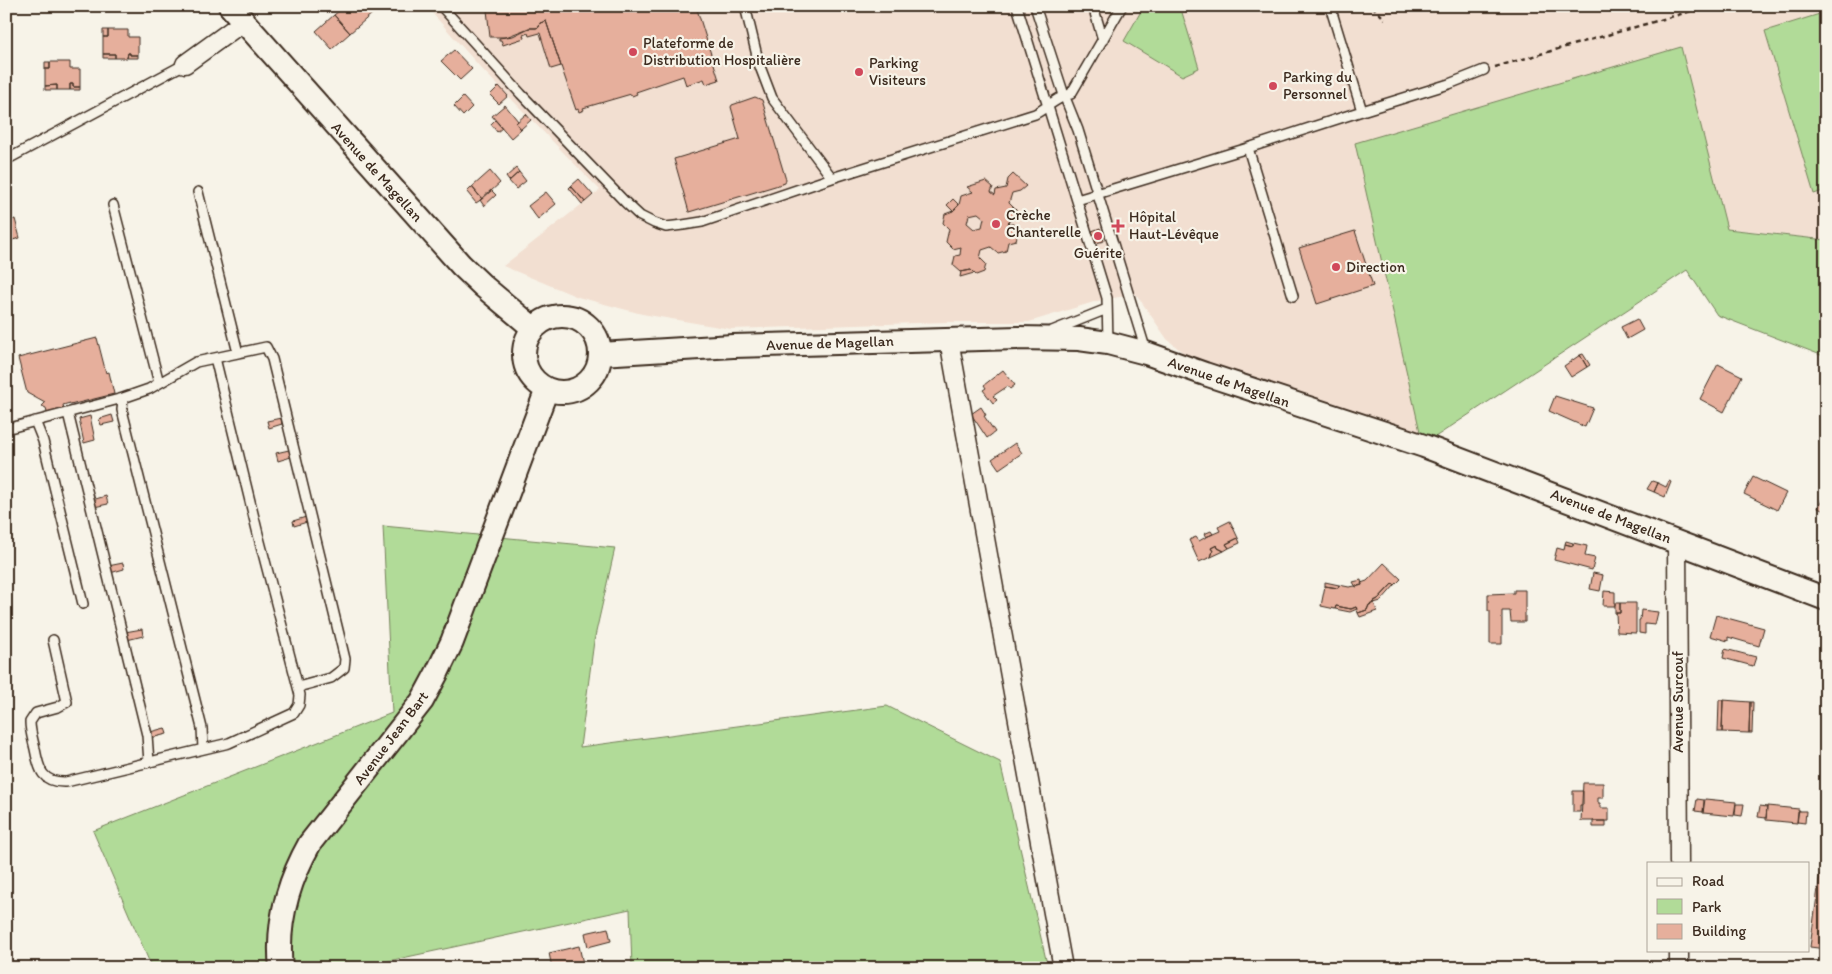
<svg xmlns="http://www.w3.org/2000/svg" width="1832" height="974" font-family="Itim,sans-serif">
  <rect width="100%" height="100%" fill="#f7f3e8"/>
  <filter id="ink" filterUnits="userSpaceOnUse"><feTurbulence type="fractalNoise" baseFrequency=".02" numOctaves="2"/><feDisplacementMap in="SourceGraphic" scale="10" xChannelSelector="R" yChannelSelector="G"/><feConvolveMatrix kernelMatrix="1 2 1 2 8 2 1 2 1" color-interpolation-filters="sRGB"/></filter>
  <g filter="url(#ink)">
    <path fill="#f2dfd1" d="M426 6H1826V240L1681 223 1423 445 1193 361 1167 339 1136 294 1097 301 1029 322H948L731 329 642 314 578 297 503 266 600 190 481 68Z"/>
    <path fill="#b1db98" stroke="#76825b" d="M1144 6H1180L1199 68 1182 76 1124 41Z
      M1826 12V190L1814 194 1765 31Z
      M1681 47 1727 229 1826 240V357L1717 315 1687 270 1423 445 1355 143Z
      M383 526 615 548 594 641 580 747 887 706 1000 762 1048 968H632L630 909 356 968H152L93 831 392 713Z"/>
    <path fill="#e6af9c" stroke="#3b2a1e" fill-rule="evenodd" d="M6 6H27L6 11Z
      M345 6H381L350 33 334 15Z
      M498 6H696L719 80 706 84 704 79 686 85 683 76 636 92 637 94 632 96 631 94 583 108 584 110 579 112 578 109 576 110 561 66 546 21 540 23 539 27 536 28H529L506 37H490L487 10Z
      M334 15 350 33 332 49 316 31Z
      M546 21 561 66 551 69 540 33 529 36 528 33 523 35 524 38 503 45 501 40H499V38L513 36 529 28H536L539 27 540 23Z
      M103 30H108V37H103Z
      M108 30H128V37H138V55H130V53H128L127 58H115V54H103V37H108Z
      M454 50 472 69 460 80 441 61Z
      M128 53H130V55H138V58H127Z
      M103 54H115V58H103Z
      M45 62H50V69H45Z
      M50 62H70V69H80V87H73V84H70V90H57V85L45 86V69H50Z
      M70 84H73V87H80V90H70Z
      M57 85V90H45V86Z
      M499 86 508 96 499 104 490 95Z
      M463 97 472 107 463 116 454 106Z
      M755 97 762 100 786 180 785 183 689 212 674 159 740 139 731 107 732 105Z
      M505 105 518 121 516 123 521 129 511 138 492 116Z
      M526 114 531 120 521 129 516 123Z
      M495 120 502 128 497 132 491 124Z
      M516 168 519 172 509 181 506 177Z
      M490 171 500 183 482 199 472 187Z
      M519 172 526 181 516 189 509 181Z
      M1013 174 1026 186 1020 191 1012 193 1009 203 1016 210 1014 219 1009 221 1008 224H1013L1019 229 1016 240 1008 242 1006 251 998 253 991 247 982 250 980 258 986 264 984 272 976 275 971 270 961 272 953 265 955 256 960 255 961 247 953 249 946 242 949 229 943 223 945 214 953 211 959 205 961 196 973 192 967 187 986 181 993 187 991 192 995 195 996 190 1006 188 1008 179ZM978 213 984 218 982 227 974 229 967 223 969 215Z
      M579 179 593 195 585 202 571 186Z
      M571 186 585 202 582 204 569 188Z
      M472 187 482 199 476 203 467 192Z
      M491 190 496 195 484 206 480 200Z
      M546 192 556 204 538 219 528 206Z
      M953 199 959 205 953 211 947 205Z
      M15 219 20 238 9 241 6 222Z
      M1100 228 1104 241 1096 243 1092 231Z
      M1355 231 1373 286 1317 304 1299 248Z
      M971 270 974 273 960 277 961 272Z
      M1637 319 1643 330 1627 339 1621 327Z
      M97 338 106 373 109 372 114 394 70 405V403L63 405 64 409 47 413 46 408 42 406 45 403 27 393 18 358Z
      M1583 354 1590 365 1587 367 1580 355Z
      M1580 355 1587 367 1571 377 1564 366Z
      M1718 364 1742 376 1724 412 1700 399Z
      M1003 370 1015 385 1010 389 1008 386 993 396 997 400 993 403 983 390 986 388 984 385Z
      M1555 396 1593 408 1585 427 1549 411Z
      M981 407 986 415 984 416 995 432 987 438 971 414Z
      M112 415 114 422 101 425 99 419Z
      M90 416 95 440 84 443 79 419Z
      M281 418 282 424 269 428 267 421Z
      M1015 443 1022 453 999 469 992 459Z
      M289 450 291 457 278 461 276 453Z
      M1753 477 1786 493 1777 510 1744 494Z
      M1652 481 1658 483 1654 492 1647 489Z
      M1669 481 1671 482 1665 497 1654 492 1658 483 1666 487Z
      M106 496 108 504 94 507 92 500Z
      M1823 498 1826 499V512L1818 508Z
      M306 517 307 522 294 526 293 521Z
      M1230 521 1238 538 1226 544 1229 548 1224 551 1218 548 1217 545 1211 548 1213 551 1211 557 1199 562 1189 540 1196 537 1199 541 1206 537 1220 531 1218 527Z
      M1211 531 1213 534 1206 537 1204 534Z
      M1238 538 1240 543 1229 548 1226 544Z
      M1566 541 1573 543V546L1565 544Z
      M1573 543 1587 546 1585 556 1595 558 1592 570 1554 560 1557 548 1564 550 1565 544 1573 546Z
      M1217 545 1218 548 1224 551 1211 557 1213 551 1211 548Z
      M123 563 124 569 110 573 108 566Z
      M1384 563 1401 579 1395 585 1393 583 1378 599 1374 601V603L1369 605 1367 610 1358 613 1356 607 1351 609 1336 606 1335 609 1321 606 1325 586 1338 588 1339 585 1349 587 1362 585 1361 583 1367 581Z
      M1593 573 1603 575 1600 591 1590 589Z
      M1361 580 1362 585 1356 587 1353 582Z
      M1325 582 1339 585 1338 588 1325 586Z
      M1393 583 1395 585 1381 601 1374 603V601L1378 599Z
      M1514 590H1525V622H1511L1510 611H1502V644H1490V611H1488V594L1514 593Z
      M1604 591 1615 592V606H1603Z
      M1374 603 1377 611 1360 617 1358 613 1367 610 1369 605Z
      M1615 603H1620V613H1615Z
      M1620 603H1636V633L1617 632 1616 613H1620Z
      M1336 606 1351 609 1356 607 1357 609 1350 612 1335 609Z
      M1641 610 1658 612 1655 625 1645 624V634L1639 633V620H1640Z
      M1716 615 1764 628 1759 646 1728 637V641L1710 636Z
      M142 629 143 636 127 640 125 632Z
      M1725 649 1756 657 1753 666 1723 658Z
      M1719 700H1723L1722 732H1718Z
      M1723 700 1750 702 1749 733 1722 732Z
      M1750 702H1753L1752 733H1749Z
      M165 728 167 734 151 738 150 732Z
      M1583 783H1603V798H1598V803H1600V808H1609V821H1581Z
      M1573 791H1583V805H1580V812H1573Z
      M1697 799 1704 800 1703 812 1695 811Z
      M1705 799 1736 802 1734 816 1703 813Z
      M1736 804H1744L1742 816 1735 815Z
      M1760 806 1767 807 1766 818 1758 817Z
      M1767 806 1799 809 1797 823 1766 820Z
      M1798 811H1806L1805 823 1797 822Z
      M1593 821H1606V827H1593Z
      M1820 874 1826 875V949L1810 947Z
      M608 928 611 941 588 947 585 933Z
      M579 946 584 968H573V965L567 968H552L549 953Z"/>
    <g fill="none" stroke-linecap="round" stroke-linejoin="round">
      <g stroke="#3b2a1e" stroke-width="12">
        <path id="service" d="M441 6 521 94 625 202 640 216 654 223 666 227 683 225 702 222 832 178
          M745 6 759 64 772 98 832 178 1035 114C1047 108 1058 96 1071 94L1122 6
          M1017 6 1107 298 1108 343
          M1035 6 1064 95 1078 130 1146 351
          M1093 6 1103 40
          M1362 111 1449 84 1484 70
          M1248 148 1293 296
          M6 160 185 64
          M198 192 238 353
          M1077 200 1248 148 1362 111 1330 6
          M113 205 159 383
          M1052 331 1107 309
          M123 398 122 410 202 728 203 749
          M68 413 147 735 149 762
          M35 421 43 441 83 604
          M6 429 123 398 149 389 196 362 266 347 272 359 345 659 344 668 331 678 298 687
          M53 640 67 702 58 707 36 713 30 722C30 731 33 740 35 749 39 770 42 783 66 782L229 743 294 713 299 705 300 695 258 534 215 358"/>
      </g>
      <g stroke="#3b2a1e" stroke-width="21">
        <path id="minor" d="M185 64 243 22
          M949 340 1063 968
          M1677 542 1679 863
          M1679 950V968"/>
      </g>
      <g stroke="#3b2a1e" stroke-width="26">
        <path id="tertiary" d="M230 6 461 265 483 286 533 328
          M524 354a38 38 0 1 1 76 0a38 38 0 1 1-76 0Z
          M600 354 733 346 1018 338 1079 339 1108 343 1146 353 1205 374 1424 446 1826 599
          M281 968C276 923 288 882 310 843L422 701 437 673 452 642 547 389"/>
      </g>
      <path stroke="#3b2a1e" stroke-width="2.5" stroke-dasharray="5 4" stroke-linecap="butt" d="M1372 6 1385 19
        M1769 6H1774
        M1495 67 1709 6"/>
      <use href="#service" stroke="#f7f3e8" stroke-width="9"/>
      <use href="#minor" stroke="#f7f3e8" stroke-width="18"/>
      <use href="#tertiary" stroke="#f7f3e8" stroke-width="22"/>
    </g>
  </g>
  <g fill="#d1495b" stroke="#f7f3e8" stroke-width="2">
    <circle cx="633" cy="52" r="5"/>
    <circle cx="859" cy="72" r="5"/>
    <circle cx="1273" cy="86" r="5"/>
    <circle cx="996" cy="224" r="5"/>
    <path d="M1115.5 218.5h5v5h5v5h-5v5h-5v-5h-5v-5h5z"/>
    <circle cx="1098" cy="236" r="5"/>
    <circle cx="1336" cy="267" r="5"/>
  </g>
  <g text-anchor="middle" stroke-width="4.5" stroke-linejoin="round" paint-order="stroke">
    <g font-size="15" fill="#3b2a1e" stroke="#f7f3e8" text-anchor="start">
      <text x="643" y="48">Plateforme de<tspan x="643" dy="17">Distribution Hospitalière</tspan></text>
      <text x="869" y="68">Parking<tspan x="869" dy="17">Visiteurs</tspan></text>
      <text x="1283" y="82">Parking du<tspan x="1283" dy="17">Personnel</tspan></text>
      <text x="1006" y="220">Crèche<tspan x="1006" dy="17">Chanterelle</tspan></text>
      <text x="1129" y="222">Hôpital<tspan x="1129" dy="17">Haut-Lévêque</tspan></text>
      <text x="1098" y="258" text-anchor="middle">Guérite</text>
      <text x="1346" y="272">Direction</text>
    </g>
    <g font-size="15" fill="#3b2a1e" stroke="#f7f3e8">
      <text transform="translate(377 172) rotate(48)" y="5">Avenue de Magellan</text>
      <text transform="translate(830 343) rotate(-2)" y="5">Avenue de Magellan</text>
      <text transform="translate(1229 382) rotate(19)" y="5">Avenue de Magellan</text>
      <text transform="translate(1611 516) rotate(21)" y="5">Avenue de Magellan</text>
      <text transform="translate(1678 702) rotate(-90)" y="5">Avenue Surcouf</text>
      <text transform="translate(391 738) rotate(-53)" y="5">Avenue Jean Bart</text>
    </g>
  </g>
  <rect width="1832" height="974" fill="none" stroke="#f7f3e8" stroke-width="25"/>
  <rect x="12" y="12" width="1807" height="949" fill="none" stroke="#3b2a1e" stroke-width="2" filter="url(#ink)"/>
  <rect x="1647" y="862" width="162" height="90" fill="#f7f3e8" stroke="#aca397"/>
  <rect x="1657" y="878" width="25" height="8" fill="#f7f3e8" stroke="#aca397"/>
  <text x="1692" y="886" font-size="15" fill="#3b2a1e">Road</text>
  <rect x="1657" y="899" width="25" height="15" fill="#b1db98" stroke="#aca397"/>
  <text x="1692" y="912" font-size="15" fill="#3b2a1e">Park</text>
  <rect x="1657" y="924" width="25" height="15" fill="#e6af9c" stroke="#aca397"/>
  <text x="1692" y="936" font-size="15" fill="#3b2a1e">Building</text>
</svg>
